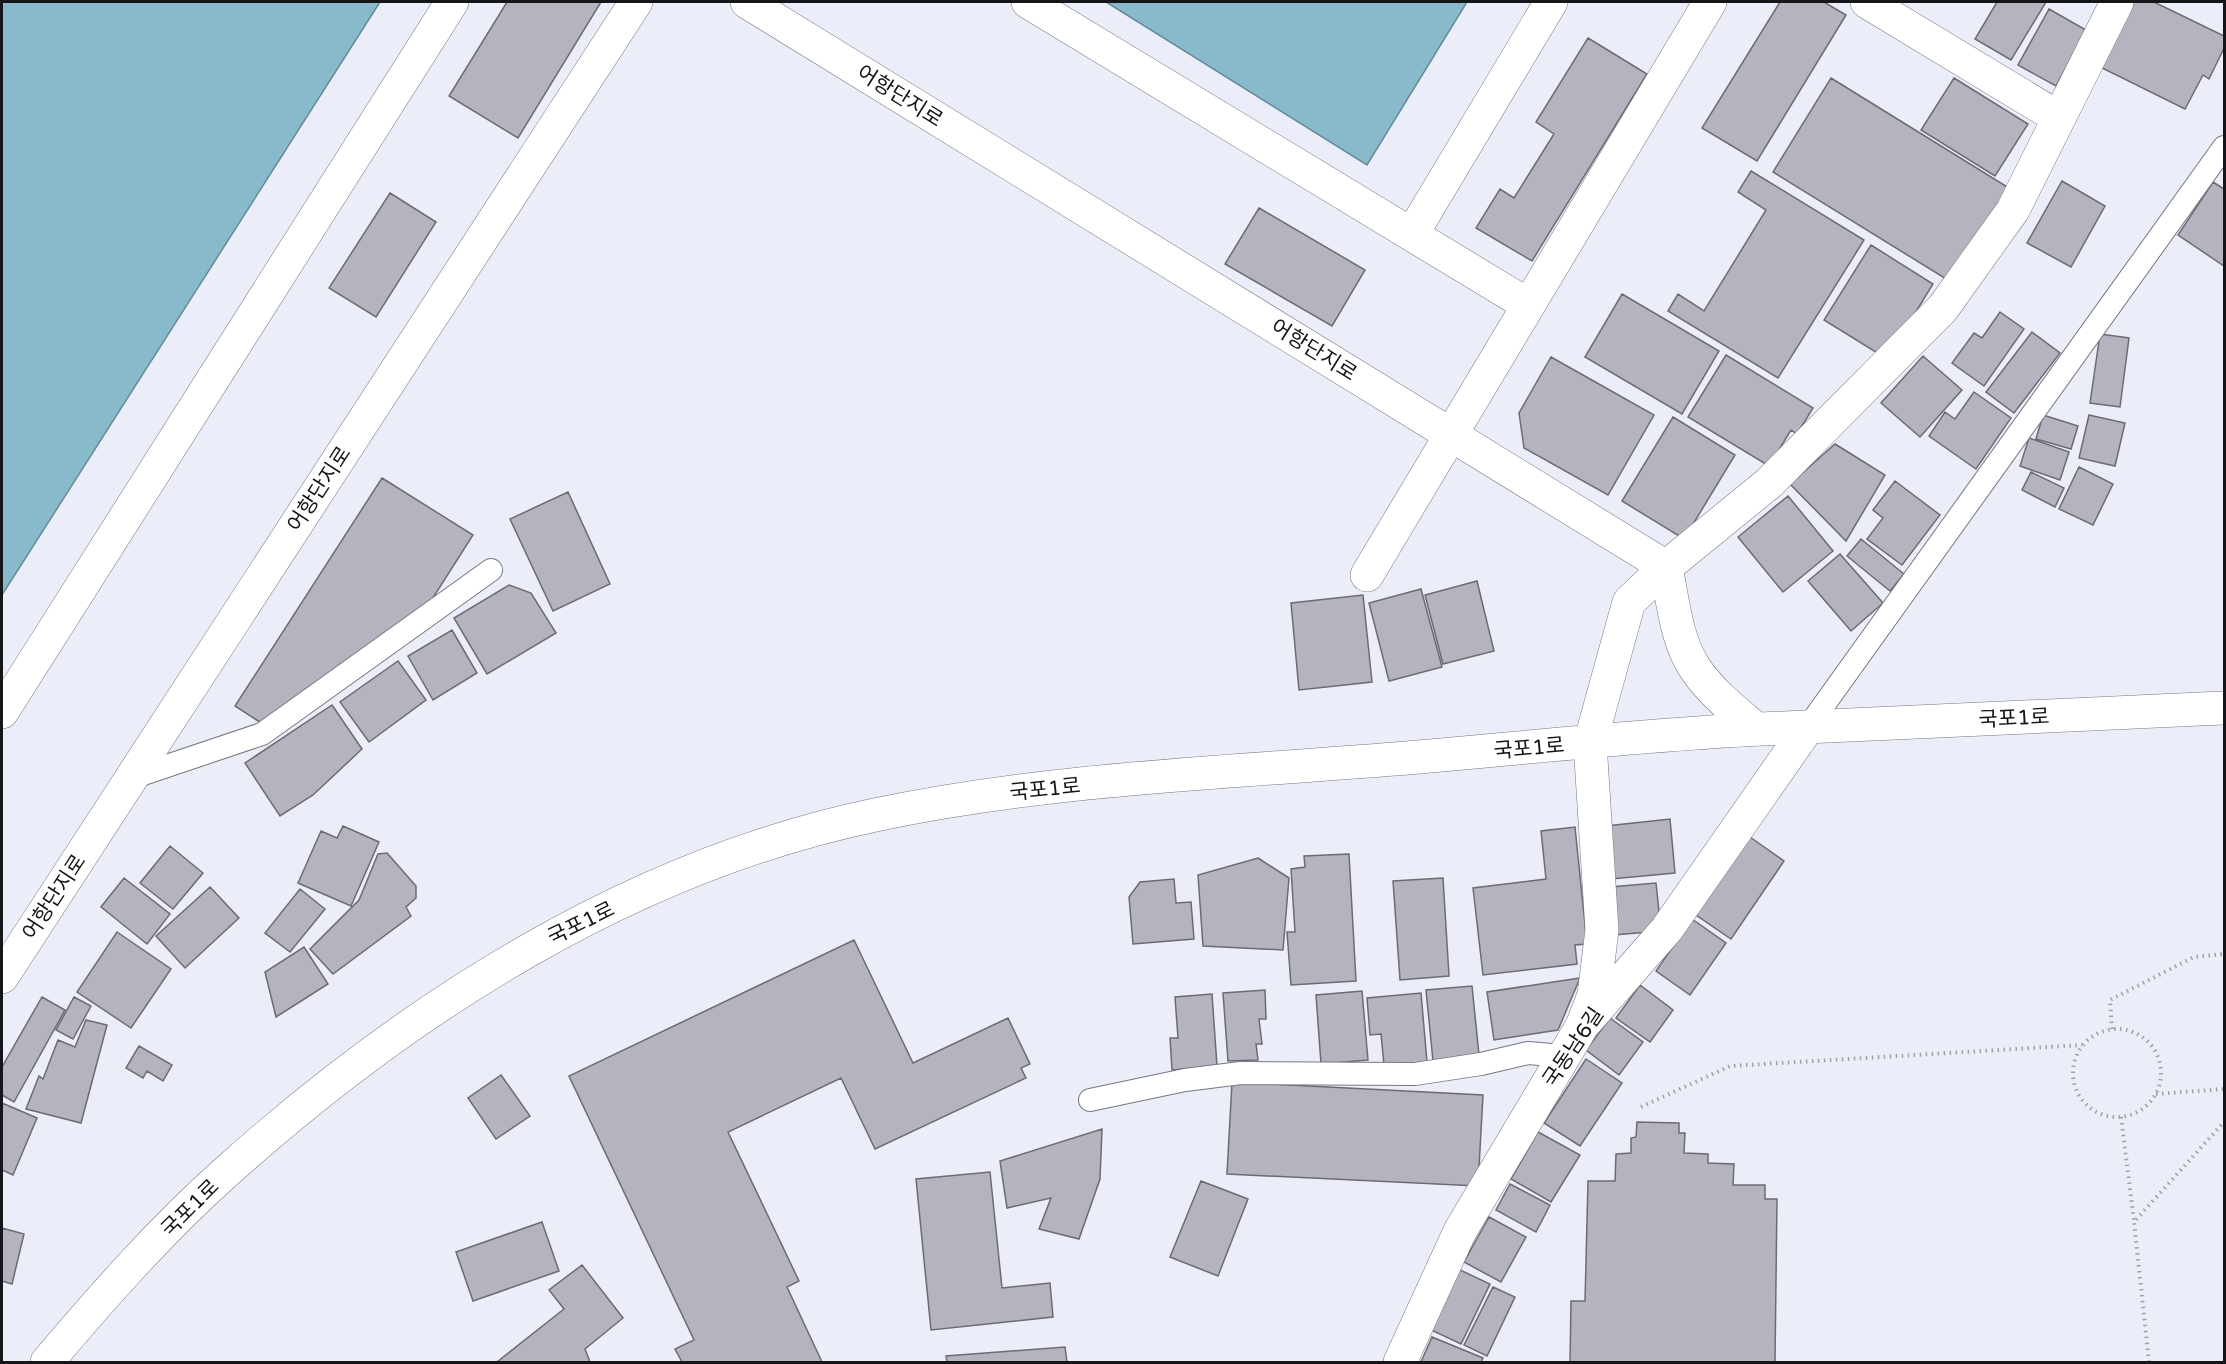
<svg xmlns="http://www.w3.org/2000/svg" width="2226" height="1364" font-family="'Varela Round','Noto Sans KR',sans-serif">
  <rect width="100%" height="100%" fill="#ebeef8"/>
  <path fill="#89bacb" stroke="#668996" stroke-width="1.5" d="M2 2H380L2 595Z
    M1106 2H1467L1367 165Z"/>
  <path fill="#b4b3be" stroke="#6c6b74" stroke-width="1.5" d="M507 2H601L518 138 449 96Z
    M1780 2H1824L1846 15 1757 161 1702 128Z
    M1997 2H2046L2011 60 1975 39Z
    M2133 2H2154L2224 36V48L2209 79 2203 75 2185 109 2100 67Z
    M2049 9 2086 30 2056 86 2018 65Z
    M1588 38 1647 74 1532 261 1476 228 1500 189 1514 198 1554 134 1536 122Z
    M1831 78 2009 188 1951 282 1773 172Z
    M1954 78 2028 124 1995 176 1921 130Z
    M1751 171 1864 240 1778 378 1668 311 1678 294 1704 311 1766 210 1738 192Z
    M2062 181 2105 206 2071 267 2027 243Z
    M2213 182 2224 189V266L2178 235Z
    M390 193 436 222 376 317 329 288Z
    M1259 208 1365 270 1332 326 1225 264Z
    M1871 245 1933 284 1887 359 1824 320Z
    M1622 294 1719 351 1682 414 1585 357Z
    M2000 312 2024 329 1984 386 1952 363 1974 333 1982 338Z
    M2032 332 2060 353 2014 413 1986 392Z
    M2100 334 2129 338 2120 407 2090 403Z
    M1726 355 1813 408 1797 434 1791 430 1769 466 1688 417Z
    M1923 356 1962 390 1920 437 1881 403Z
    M1551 357 1654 415 1608 495 1524 448 1519 413Z
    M1974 392 2011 418 1976 469 1929 436 1945 412 1955 419Z
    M2043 415 2078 426 2071 449 2036 439Z
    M2089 415 2125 423 2115 466 2079 458Z
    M1673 417 1735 455 1684 539 1622 501Z
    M2029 438 2069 452 2060 480 2020 466Z
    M1835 444 1885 475 1846 541 1790 484Z
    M2079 467 2113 484 2093 525 2059 509Z
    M2031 472 2064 488 2055 507 2022 490Z
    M382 478 473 535 424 612 266 726 235 706Z
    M1895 481 1940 515 1902 565 1867 539 1883 518 1873 510Z
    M568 492 610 584 553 611 510 519Z
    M1788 496 1833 551 1783 592 1738 537Z
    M1861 539 1904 574 1890 591 1847 556Z
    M1840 554 1883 603 1851 631 1808 581Z
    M1477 581 1494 651 1443 664 1425 595Z
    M509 585 531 593 556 633 487 674 454 618Z
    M1421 589 1442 667 1389 681 1369 603Z
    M1363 595 1372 682 1299 690 1291 603Z
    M452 630 477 673 433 700 408 656Z
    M398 661 426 700 369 742 340 702Z
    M332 705 362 749 313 795 280 816 245 763Z
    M1670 819 1675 873 1611 879 1606 826Z
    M343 826 379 842 351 906 298 883 321 831 337 838Z
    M1575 827 1587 944 1575 945 1577 964 1483 975 1473 888 1546 879 1541 831Z
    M1750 837 1784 861 1731 939 1696 915Z
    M170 846 203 873 173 909 140 883Z
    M387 853 416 886V898L406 907 411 916 333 974 310 949 359 900 378 854Z
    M1349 854 1356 981 1291 985 1287 932H1295L1291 869 1305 867 1304 856Z
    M1258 858 1289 878 1283 950 1203 946 1198 875Z
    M124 878 170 914 147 944 101 907Z
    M1443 878 1449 976 1400 980 1393 881Z
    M1174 879 1176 903 1191 902 1194 939 1133 944 1129 897 1140 882Z
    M1656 883 1661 931 1614 935 1610 887Z
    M210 887 239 918 185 968 156 936Z
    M300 889 325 909 290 952 265 933Z
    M1692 919 1726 943 1690 995 1656 971Z
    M117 932 171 969 131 1028 77 992Z
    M854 940 913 1063 1008 1018 1030 1064 1021 1068 1026 1078 875 1149 841 1078 728 1132 799 1281 787 1287 822 1362H682L675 1349 694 1340 569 1076Z
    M304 947 328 984 276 1017 265 972Z
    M1580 978 1558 1030 1494 1040 1487 992Z
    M1640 985 1673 1010 1650 1042 1616 1018Z
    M1472 986 1479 1055 1433 1061 1426 990Z
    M1265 990 1266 1019H1259L1262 1044H1256L1258 1060 1228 1061 1223 993Z
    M1362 991 1368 1060 1321 1064 1316 995Z
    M1421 993 1427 1062 1384 1065 1381 1034 1370 1035 1367 998Z
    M1212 994 1217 1066 1172 1070 1170 1038H1178L1175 997Z
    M42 997 65 1010 14 1102 2 1095V1067Z
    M74 997 91 1006 73 1039 56 1030Z
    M1610 1018 1643 1042 1619 1075 1586 1050Z
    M86 1020 107 1025 81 1123 26 1109 39 1076 43 1079 58 1040 75 1047Z
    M139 1046 172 1065 163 1081 147 1071 143 1078 126 1068Z
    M1586 1059 1622 1083 1580 1146 1544 1123Z
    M501 1075 530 1116 496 1139 468 1098Z
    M1232 1082 1483 1095 1478 1186 1227 1174Z
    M2 1103 37 1118 13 1175 2 1170Z
    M1637 1122 1679 1123V1133H1685L1684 1153 1708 1154V1163L1734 1164 1733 1185H1765V1199H1777L1775 1362H1570L1571 1301H1585L1588 1181H1615L1616 1154 1631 1153V1138L1636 1137Z
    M1102 1129 1100 1179 1079 1239 1039 1229 1051 1198 1007 1208 1000 1161Z
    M1538 1132 1580 1155 1551 1202 1511 1179Z
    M990 1172 1002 1288 1050 1283 1053 1317 931 1330 916 1179Z
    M1201 1181 1248 1199 1218 1276 1170 1257Z
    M1510 1184 1550 1205 1536 1232 1496 1210Z
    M1489 1217 1526 1237 1501 1282 1464 1262Z
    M542 1222 559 1271 473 1301 456 1252Z
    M2 1228 24 1234 12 1284 2 1281Z
    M582 1265 623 1318 585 1349 590 1362H497L564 1309 549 1290Z
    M1458 1269 1490 1284 1461 1344 1429 1329Z
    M1493 1287 1515 1297 1487 1356 1464 1345Z
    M1432 1337 1483 1358 1481 1362H1421Z
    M1065 1347 1067 1362H947L946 1356Z"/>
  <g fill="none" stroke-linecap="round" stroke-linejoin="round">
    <g stroke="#767881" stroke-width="24">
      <path id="service" d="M1808 727 2224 147
        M131 778 262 734 491 570
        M1090 1100 1185 1080 1241 1073 1415 1074 1481 1064 1528 1053 1564 1056"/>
    </g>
    <g stroke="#767881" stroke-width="34">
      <path id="minor" d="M747 2 1666 567C1673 601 1676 641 1696 670 1712 693 1735 711 1756 729
        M1028 2 1528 305
        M1867 2 2059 118
        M1412 234 1551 2
        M1367 575 1710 2
        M2 712 452 2
        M2 977 636 2
        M1582 1026 1594 995 1602 930 1590 743 1629 602 1666 567 1769 483 1943 308 2013 210 2117 2
        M1400 1362 1460 1231 1582 1026 1667 929 1808 727"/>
    </g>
    <g stroke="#767881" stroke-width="34">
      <path id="tertiary" d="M47 1362C103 1296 161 1230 226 1172 410 1007 631 866 875 815 1045 779 1221 773 1394 759 1516 749 1639 735 1761 729 1916 721 2070 715 2224 708"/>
    </g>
    <path stroke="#9da0a7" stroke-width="4" stroke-dasharray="1.5 4.5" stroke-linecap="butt" d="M2073 1073a44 44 0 1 1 88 0a44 44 0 1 1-88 0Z
      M2112 1029 2110 1000 2194 957 2224 954
      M2156 1094 2224 1089
      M1641 1107 1730 1066 2082 1045
      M2121 1117 2134 1221
      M2149 1362 2134 1222 2224 1122"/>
    <use href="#service" stroke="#fff" stroke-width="22"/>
    <use href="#minor" stroke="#fff" stroke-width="33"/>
    <use href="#tertiary" stroke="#fff" stroke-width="33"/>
  </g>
  <g text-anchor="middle" stroke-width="6" stroke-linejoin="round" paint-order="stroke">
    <g font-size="21" fill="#151619" stroke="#fff">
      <text transform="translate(900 96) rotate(32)" y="7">어항단지로</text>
      <text transform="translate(1314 350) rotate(32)" y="7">어항단지로</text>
      <text transform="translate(319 489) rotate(-57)" y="7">어항단지로</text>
      <text transform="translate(2014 718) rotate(-3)" y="7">국포1로</text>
      <text transform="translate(1529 748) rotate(-5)" y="7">국포1로</text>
      <text transform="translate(1045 789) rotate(-6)" y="7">국포1로</text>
      <text transform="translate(54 897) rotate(-57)" y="7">어항단지로</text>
      <text transform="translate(581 923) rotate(-26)" y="7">국포1로</text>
      <text transform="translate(1573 1047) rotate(-56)" y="7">국동남6길</text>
      <text transform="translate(190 1208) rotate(-45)" y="7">국포1로</text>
    </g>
  </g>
  <rect width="2226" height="1364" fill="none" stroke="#151619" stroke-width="6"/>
</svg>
